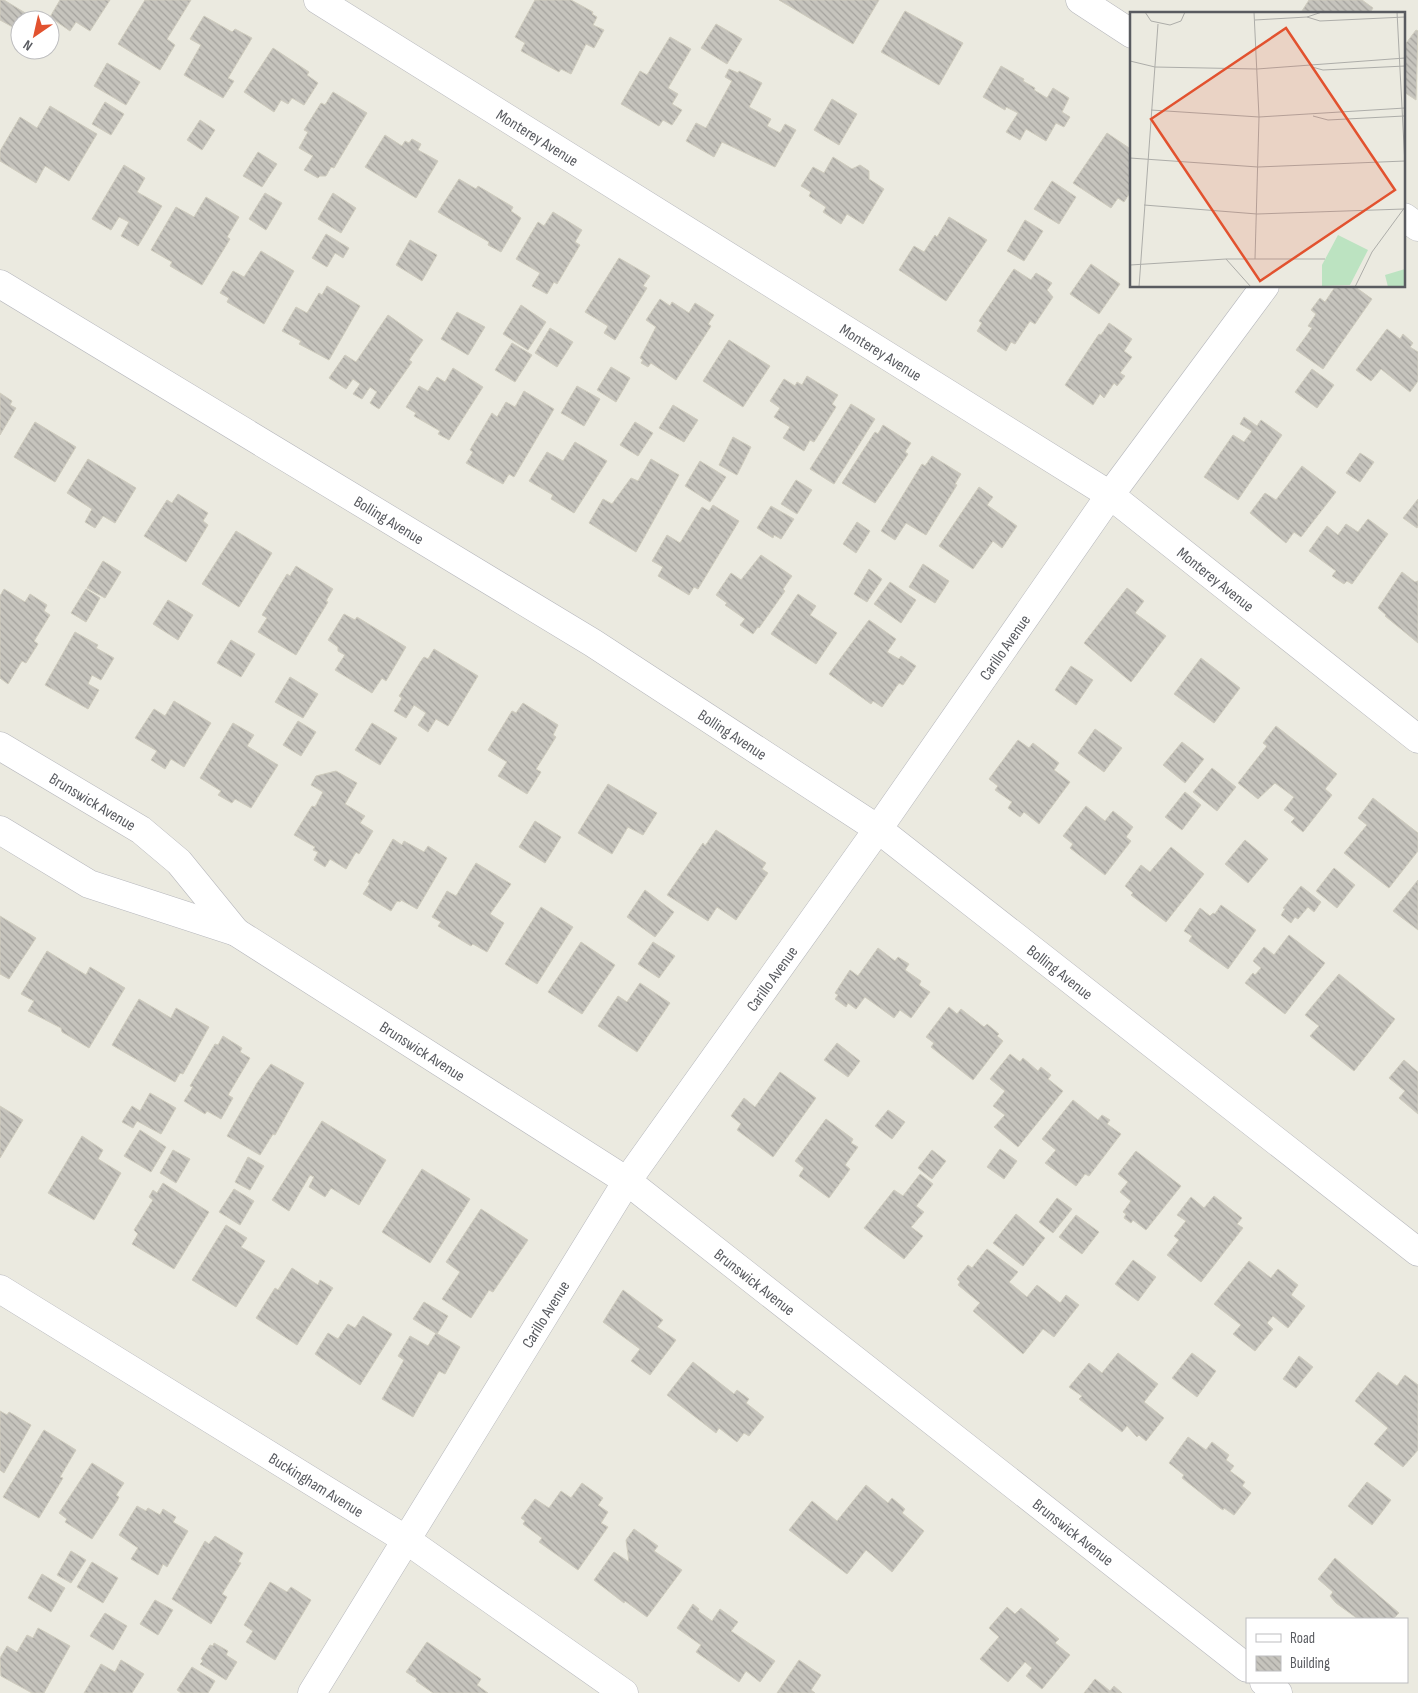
<svg xmlns="http://www.w3.org/2000/svg" width="1418" height="1693" font-family="'Sofia Sans Condensed',sans-serif">
  <defs>
    <pattern id="building-back-hatch" width="6" height="6" patternUnits="userSpaceOnUse" patternTransform="scale(1.25)"><rect width="6" height="6" fill="#c6c4bd"/><path d="M-1 5l2 2M0 0l6 6M5-1l2 2" fill="none" stroke="#a4a29d"/></pattern>
  </defs>
  <rect width="100%" height="100%" fill="#ebeae0"/>
  <path fill="url(#building-back-hatch)" stroke="#cfccbe" d="M0 0H4L27 14 24 20H20L18 30 0 20Z
    M60 0H110L90 31 76 22 70 31 50 17Z
    M145 0H191L167 39 175 45 160 70 118 44Z
    M535 0H571L593 12 592 14 597 17 593 25 604 30 594 48 586 44 571 74 561 69 559 72 521 51 525 43 515 37Z
    M779 0H879L853 44Z
    M1309 0H1362L1373 8 1369 14H1300Z
    M905 11 963 43 939 85 881 52Z
    M204 16 232 32 235 29 252 38 228 78 234 81 223 98 184 75 201 45 190 39Z
    M716 24 742 39 727 64 701 48Z
    M1416 30 1418 31 1416 100 1404 92V46Z
    M670 37 691 49 668 88 678 94 672 104 682 110 672 125 663 120 659 126 621 104 640 71 647 75Z
    M273 48 309 72 307 75 318 83 304 105 292 98 288 104 281 100 274 112 244 92Z
    M107 63 140 82 126 105 94 86Z
    M1001 66 1024 79 1023 81 1035 88 1034 90 1047 98 1053 88 1069 98 1062 112 1070 117 1064 127 1056 123 1046 141 1026 129 1020 140 1006 132 1018 113 1006 107 1005 110 983 97Z
    M729 69 738 73 739 71 762 83 749 107 771 119 767 126 780 133 785 124 796 130 775 167 722 142 714 157 686 141 696 123 706 128 732 81 725 77Z
    M333 92 367 113 334 168 331 167 326 176H320L318 178 304 170 313 156 299 148 308 132 304 130 321 103 325 105Z
    M832 99 857 114 839 145 814 130Z
    M105 102 124 114 111 135 92 124Z
    M50 106 97 134 69 181 45 166 36 183 0 161V151L20 117 37 128Z
    M200 120 215 130 202 150 187 140Z
    M1107 133 1132 150V196L1129 194 1124 202 1118 198 1111 208 1073 183Z
    M385 135 402 146 405 141 409 143 412 139 421 144 418 150 438 161 416 198 365 167Z
    M258 152 277 164 262 187 243 176Z
    M833 157 852 169 860 165 869 171V179L884 189 863 224 847 214 841 224 823 212 826 207 809 196 811 192 801 186 813 167 824 173Z
    M124 165 145 178 137 192 162 206 138 246 121 236 129 222 119 217 111 230 92 219Z
    M459 179 476 189 478 186 513 207 511 211 521 218 501 252 488 245 489 242 438 212Z
    M1052 181 1076 197 1059 224 1034 209Z
    M265 193 282 203 266 230 249 219Z
    M333 193 356 208 341 233 318 219Z
    M206 197 239 217 227 237 230 239 202 285 170 266 172 262 151 250 176 207 194 217Z
    M553 212 582 230 575 242 580 245 557 284 554 282 547 294 532 286 540 273 516 259 538 222 544 226Z
    M949 217 987 240 946 301 899 270 914 246 924 252 935 235 937 237Z
    M1025 220 1043 231 1024 261 1007 251Z
    M326 234 349 248 343 258 335 253 327 267 312 258Z
    M410 240 437 255 422 281 396 265Z
    M261 251 294 271 264 324 227 302 229 298 220 293 233 271 244 277Z
    M619 258 650 276 643 286 647 288 615 340 604 333 608 326 585 312Z
    M1091 264 1120 284 1099 314 1070 294Z
    M1014 269 1031 280 1036 273 1052 283 1047 290 1053 297 1035 324 1030 321 1015 344 1011 342 1006 351 977 331 982 323 979 321Z
    M327 286 360 306 329 360 299 344 301 341 282 331 296 307 307 313 319 293 322 295Z
    M1338 286H1354L1372 299 1323 369 1296 350 1312 328 1308 326 1316 314 1311 310 1320 298 1325 302 1335 287Z
    M660 299 670 306 672 302 689 313 695 303 714 315 708 324 711 326 676 380 651 363 648 367 641 363 643 360 640 358 656 327 646 320Z
    M521 305 546 322 528 350 503 334Z
    M457 312 485 327 468 355 441 339Z
    M388 315 423 340 409 360 412 362 379 409 370 403 377 392 370 387 362 399 353 394 360 384 353 379 346 389 329 378 345 355 356 362Z
    M1109 323 1132 339 1124 351 1132 357 1120 373 1125 376 1117 386 1114 383 1104 398 1100 394 1093 405 1065 385 1099 334 1101 335Z
    M550 328 573 342 557 367 535 353Z
    M1387 329 1400 339 1403 334 1413 343 1410 347 1418 352V381L1410 392 1381 369 1371 381 1356 370Z
    M729 340 770 366 743 407 703 381Z
    M512 343 532 355 515 382 495 370Z
    M611 367 630 378 616 402 597 390Z
    M453 368 483 387 449 440 438 434 440 431 414 416 416 413 406 407 419 386 428 391 437 377 445 382Z
    M1312 369 1334 385 1317 408 1295 392Z
    M807 376 838 395 832 404 836 407 814 442 810 440 804 451 783 438 790 427 774 417 780 408 770 401 784 379 795 386 797 382 802 385Z
    M577 386 600 399 584 426 561 413Z
    M524 391 554 409 514 477 509 474 503 484 466 463 473 452 470 450 492 413 497 417 506 402 515 407Z
    M0 393 12 401 10 405 16 408 0 435Z
    M851 404 875 419 834 484 810 469Z
    M673 405 698 420 684 442 659 428Z
    M1244 417 1257 426 1261 420 1282 435 1238 500 1204 477 1233 435 1244 442 1252 431 1240 424Z
    M35 422 76 447 55 482 14 457Z
    M635 422 653 433 638 456 620 445Z
    M883 425 911 443 905 452 908 454 875 503 842 483 875 432 878 434Z
    M733 437 751 447 737 475 719 465Z
    M575 442 607 461 574 513 551 499 553 495 529 481 547 452 563 461Z
    M1360 453 1374 462 1360 482 1346 473Z
    M932 456 961 474 955 484 957 485 926 535 906 523 895 540 881 531 922 464 925 466Z
    M88 459 136 488 115 523 103 516 95 528 85 522 92 509 67 493Z
    M651 459 679 475 636 552 589 523 603 499 612 504 631 478 638 481Z
    M700 461 726 477 710 502 685 486Z
    M1302 466 1336 492 1301 537 1294 532 1286 543 1250 513 1265 493 1276 500Z
    M796 480 812 490 797 514 781 504Z
    M979 487 993 497 987 505 1017 526 1002 548 993 541 973 569 939 546Z
    M178 494 208 513 203 521 208 525 186 562 144 536 167 500 172 503Z
    M1418 499V526L1417 528 1403 518Z
    M713 505 739 521 698 589 694 587 689 595 658 576 663 567 652 561 667 535 680 543 702 507 709 511Z
    M771 506 794 519 781 539 774 535 773 538 757 528Z
    M1368 519 1388 534 1352 584 1347 581 1344 584 1332 576 1336 571 1309 551 1327 526 1338 535 1346 524 1358 532Z
    M857 522 870 531 856 553 843 544Z
    M236 531 272 553 239 607 202 584Z
    M761 555 792 576 783 589 785 591 759 628 758 627 753 634 740 625 745 619 725 605 727 603 716 595 731 573 741 580Z
    M103 561 121 572 105 598 87 588Z
    M923 564 949 581 935 603 909 587Z
    M296 566 333 589 326 601 328 602 296 655 258 632 267 618 262 615 287 574 290 576Z
    M869 569 882 579 867 602 854 594Z
    M1402 572 1415 582 1418 581V643L1385 616 1386 615 1378 608Z
    M890 582 916 600 901 623 874 604Z
    M1127 588 1144 601 1135 613 1166 636 1131 682 1084 643Z
    M4 589 25 602 30 594 47 605 44 611 50 615 34 641 38 644 26 663 22 661 8 684 0 678V596Z
    M86 589 100 598 86 622 71 613Z
    M798 594 816 606 810 615 837 633 816 664 771 634Z
    M168 600 193 615 178 640 153 624Z
    M344 614 355 620 357 617 406 647 386 681 382 678 372 693 335 670 345 655 338 651V647L328 640Z
    M869 620 896 639 887 652 899 659 901 656 916 666 903 685 899 683 882 707 873 701 871 704 829 674Z
    M75 632 98 645 96 648 114 658 101 680 92 675 88 684 99 690 88 709 45 685Z
    M231 640 255 654 241 677 217 663Z
    M434 649 478 676 448 726 436 719 428 732 418 725 426 713 414 705 406 718 394 711 402 698 399 696 421 661 424 657 428 659Z
    M1201 658 1240 688 1214 723 1174 694Z
    M1071 666 1093 680 1076 705 1055 690Z
    M290 677 318 694 303 718 275 702Z
    M174 701 211 723 184 767 171 759 165 769 151 760 157 751 135 738 154 709 165 716Z
    M523 703 558 725 553 735 556 737 536 769 541 772 527 794 498 776 507 762 488 750 512 711 516 713Z
    M298 721 316 732 301 756 283 745Z
    M233 723 254 735 247 746 278 765 251 808 235 799 232 803 218 795 221 791 200 778Z
    M372 723 397 738 380 765 355 750Z
    M1276 726 1337 774 1325 789 1332 795 1303 832 1291 822 1295 818 1284 810 1294 797 1275 783 1258 799 1238 783 1267 746 1263 743Z
    M1095 729 1122 748 1104 772 1078 753Z
    M1018 740 1029 748 1033 743 1059 763 1054 770 1070 782 1039 824 1024 812 1020 817 1008 808 1012 802 995 790 998 786 989 779Z
    M1182 742 1204 759 1185 783 1163 765Z
    M1212 768 1236 787 1217 811 1193 792Z
    M336 771 357 783 345 804 365 816 360 823 373 831 359 854 356 852 346 869 330 859 325 867 314 860 318 852 313 850 315 847 294 835 312 806 315 807 323 792 311 785 316 776Z
    M608 784 657 813 643 835 628 827 612 854 578 833Z
    M1185 792 1201 805 1182 830 1165 817Z
    M1373 798 1418 833V851L1389 888 1344 853 1367 825 1358 818Z
    M1086 806 1105 821 1113 811 1133 827 1126 837 1131 841 1105 875 1070 848 1073 844 1063 836Z
    M535 821 561 837 545 863 519 847Z
    M716 830 766 863 762 869 768 873 736 920 717 907 708 921 667 895 703 843 705 846Z
    M393 839 402 845 404 841 424 852 428 846 447 858 417 909 401 900 400 902 397 901 391 911 363 894 370 883 368 882Z
    M1245 840 1268 859 1248 883 1225 864Z
    M1171 847 1204 874 1166 922 1131 895 1133 893 1125 886 1141 865 1150 872Z
    M476 863 511 884 490 914 504 923 487 952 473 944 471 946 438 926 441 922 432 917 447 891 456 896Z
    M1334 868 1355 885 1337 908 1316 891Z
    M1418 880V930L1393 911Z
    M1301 886 1321 902 1314 912 1308 907 1298 919 1295 917 1291 923 1281 915 1285 909 1283 908Z
    M645 890 674 912 655 937 627 917Z
    M1221 905 1256 930 1228 969 1189 941 1192 936 1184 931 1200 908 1210 916 1213 913 1215 914Z
    M541 907 573 927 537 984 505 964Z
    M0 916 36 938 9 979 0 974Z
    M1289 935 1325 963 1285 1014 1245 983 1253 973 1255 975 1261 968 1253 961 1264 947 1274 955Z
    M581 942 615 965 582 1014 548 992Z
    M653 942 675 956 659 978 638 964Z
    M878 948 895 961 898 957 909 964 905 970 921 981 919 985 930 992 911 1018 900 1010 894 1018 865 997 856 1009 848 1003 846 1007 835 999 838 995 835 993 850 970 858 976Z
    M47 951 86 975 90 967 125 988 89 1048 62 1032 61 1028 28 1011 34 1001 21 994Z
    M1339 974 1395 1019 1354 1071 1310 1036 1319 1026 1305 1015Z
    M640 983 670 1003 637 1052 598 1026 618 996 627 1002Z
    M139 999 171 1018 176 1008 209 1027 183 1074 180 1073 175 1082 112 1045Z
    M949 1007 957 1014 961 1009 984 1027 987 1024 999 1034 997 1036 1003 1041 973 1080 931 1047 934 1043 926 1037Z
    M223 1036 242 1048 240 1052 250 1058 228 1095 233 1098 221 1119 207 1111 205 1114 184 1101 193 1087 190 1086 215 1044 218 1045Z
    M837 1043 860 1061 848 1077 824 1060Z
    M1010 1054 1020 1062 1023 1058 1038 1071 1041 1067 1051 1075 1048 1079 1063 1091 1018 1147 994 1127 1005 1115 993 1106 1005 1091 990 1079Z
    M1404 1060 1418 1072V1114L1399 1098 1405 1091 1389 1078Z
    M271 1064 304 1083 275 1135 273 1134 260 1155 227 1136 257 1083Z
    M780 1072 816 1098 773 1157 737 1130 741 1124 731 1116 744 1098 755 1107Z
    M150 1093 176 1108 161 1134 137 1121 133 1128 122 1122 132 1106 140 1111Z
    M1073 1100 1098 1120 1102 1115 1110 1120 1107 1124 1121 1134 1089 1176 1085 1174 1076 1186 1045 1163 1056 1150 1042 1139Z
    M0 1106 23 1120 0 1158Z
    M888 1110 905 1122 892 1139 875 1126Z
    M826 1119 853 1139 851 1143 858 1147 845 1165 850 1169 829 1198 799 1176 804 1168 795 1161Z
    M322 1121 386 1160 359 1205 331 1188 325 1197 309 1187 314 1177 310 1175 289 1211 272 1200Z
    M140 1130 166 1147 151 1172 124 1156Z
    M82 1136 103 1150 98 1159 121 1173 94 1220 48 1193Z
    M1000 1149 1017 1161 1004 1179 987 1167Z
    M173 1150 190 1159 176 1183 160 1173Z
    M932 1150 946 1161 932 1179 918 1168Z
    M1136 1151 1181 1186 1146 1230 1133 1220 1131 1223 1124 1218 1126 1214 1123 1212 1131 1201 1120 1192 1128 1182 1118 1174Z
    M248 1157 264 1166 250 1190 235 1182Z
    M422 1169 470 1199 430 1263 382 1232Z
    M920 1174 933 1184 916 1206 924 1212 911 1227 923 1236 904 1259 864 1228 894 1190 903 1196Z
    M163 1183 209 1212 174 1269 132 1244 138 1234 134 1230 153 1200 149 1197 153 1190 157 1193Z
    M234 1189 254 1201 240 1225 219 1212Z
    M1214 1196 1242 1218 1237 1224 1243 1228 1201 1282 1167 1255 1179 1240 1174 1236 1186 1221 1177 1215 1191 1197 1204 1208Z
    M1057 1198 1072 1209 1053 1233 1039 1222Z
    M481 1209 528 1240 493 1292 489 1290 471 1318 442 1299 460 1272 446 1262Z
    M1016 1214 1045 1238 1023 1266 993 1243Z
    M1076 1215 1099 1232 1082 1254 1059 1237Z
    M226 1225 247 1238 241 1247 265 1261 236 1307 192 1280Z
    M987 1249 1018 1272 1009 1282 1027 1297 1037 1285 1060 1303 1066 1295 1079 1305 1054 1337 1043 1329 1023 1354 973 1311 980 1303 958 1285 960 1282 957 1279 968 1265 972 1268Z
    M1133 1260 1156 1277 1138 1301 1115 1284Z
    M1249 1261 1271 1278 1278 1269 1298 1285 1291 1295 1305 1306 1288 1328 1273 1316 1267 1323 1273 1329 1255 1351 1233 1334 1241 1325 1214 1304Z
    M292 1268 318 1285 320 1280 333 1288 297 1345 256 1318 275 1288 278 1290Z
    M623 1290 663 1320 657 1327 676 1340 650 1375 631 1361 640 1349 603 1322Z
    M424 1302 448 1316 437 1334 413 1319Z
    M363 1316 392 1334 360 1385 315 1354 328 1333 338 1339 348 1324 355 1328Z
    M436 1333 460 1347 445 1374 439 1371 413 1417 382 1399 404 1360 398 1356 410 1336 428 1346Z
    M1118 1353 1158 1384 1144 1402 1164 1418 1146 1441 1139 1435 1137 1437 1127 1426 1122 1432 1079 1399 1082 1396 1069 1387 1089 1363 1102 1373Z
    M1192 1353 1216 1371 1197 1397 1172 1378Z
    M1299 1356 1313 1367 1296 1388 1283 1379Z
    M693 1362 734 1394 737 1390 749 1399 746 1403 764 1417 749 1436 744 1433 737 1442 719 1428 716 1433 667 1395Z
    M1378 1372 1397 1386 1405 1375 1418 1385V1450L1403 1467 1374 1444 1388 1428 1355 1401Z
    M0 1411 7 1415 9 1412 31 1425 4 1473 0 1470Z
    M44 1430 76 1450 60 1477 63 1478 39 1518 3 1497Z
    M1188 1437 1206 1450 1212 1442 1229 1455 1226 1460 1234 1466 1230 1471 1245 1482 1242 1486 1251 1493 1234 1515 1224 1508 1223 1510 1220 1508 1182 1478 1184 1475 1169 1463Z
    M92 1463 124 1483 116 1495 119 1497 117 1501 92 1539 65 1522 67 1519 59 1513Z
    M1367 1482 1391 1500 1372 1525 1348 1506Z
    M582 1483 603 1498 598 1505 608 1512 601 1523 608 1527 578 1570 539 1542 542 1538 523 1524 525 1521 521 1518 535 1499 549 1508 561 1491 571 1498Z
    M866 1485 888 1503 892 1498 905 1509 902 1513 924 1531 892 1572 866 1550 847 1574 789 1530 812 1501 837 1521Z
    M137 1506 146 1511 148 1508 160 1515 163 1509 176 1517 173 1522 188 1531 167 1567 163 1564 158 1575 131 1559 138 1548 119 1535Z
    M634 1529 658 1546 654 1551 682 1570 647 1617 625 1601 624 1603 594 1580 614 1552 629 1562 626 1540Z
    M215 1536 243 1553 238 1562 241 1563 222 1594 227 1597 211 1624 172 1599 205 1541 209 1544Z
    M71 1551 86 1560 71 1583 57 1575Z
    M1335 1558 1399 1613 1393 1619H1358L1336 1603 1330 1596 1333 1592 1318 1579Z
    M92 1562 118 1578 103 1603 77 1587Z
    M42 1574 65 1588 51 1612 28 1598Z
    M270 1582 287 1592 291 1587 311 1600 275 1660 246 1642 253 1631 244 1625Z
    M155 1600 173 1610 158 1635 140 1624Z
    M693 1604 699 1609 698 1611 712 1621 720 1609 738 1622 731 1631 775 1661 760 1682 746 1671 739 1682 696 1652 701 1645 677 1628Z
    M1007 1607 1015 1614 1021 1608 1059 1639 1055 1643 1070 1655 1042 1689 1026 1676 1032 1668 1025 1662 1008 1682 980 1659 999 1637 989 1628Z
    M105 1613 127 1626 113 1650 90 1636Z
    M38 1628 70 1646 44 1693H32L1 1676 0 1658 7 1646 17 1652 27 1635 33 1638Z
    M427 1642 481 1679 477 1685 488 1693H433L416 1681 417 1679 406 1672Z
    M214 1643 228 1651 226 1655 237 1662 226 1680 200 1664 203 1661 201 1659 210 1645 213 1646Z
    M121 1660 144 1674 132 1693H84L101 1664 115 1672Z
    M799 1660 821 1675 811 1690 815 1693H777Z
    M192 1667 215 1681 208 1693H181L177 1690Z
    M1095 1679 1110 1691 1114 1686 1122 1693H1084Z"/>
  <g fill="none" stroke-linecap="round" stroke-linejoin="round">
    <g stroke="#b6b7bc" stroke-width="29">
      <g id="minor">
        <path id="s1" d="M318 0 1110 495 1418 739"/>
        <path d="M1080 0 1132 34"/>
        <path d="M1404 217 1418 227"/>
        <path id="s2" d="M0 284 593 643 878 829 1418 1252"/>
        <path id="s3" d="M0 746 141 830 179 862 236 932"/>
        <path id="s4" d="M0 830 89 884 236 932 627 1181 1247 1668"/>
        <path id="s5" d="M0 1289 405 1539 624 1693"/>
        <path d="M1264 1682 1278 1693"/>
        <path id="s6" d="M312 1693 627 1181 878 829 1110 495 1265 286"/>
      </g>
    </g>
    <use href="#minor" stroke="#fff" stroke-width="28"/>
  </g>
  <g text-anchor="middle" stroke-width="5" stroke-linejoin="round" paint-order="stroke">
    <g font-size="16" fill="#595b60" stroke="#fff">
      <text dy="6" stroke="none"><textPath href="#s1" startOffset="259">Monterey Avenue</textPath></text>
      <text dy="6" stroke="none"><textPath href="#s1" startOffset="664">Monterey Avenue</textPath></text>
      <text dy="6" stroke="none"><textPath href="#s2" startOffset="455">Bolling Avenue</textPath></text>
      <text dy="6" stroke="none"><textPath href="#s1" startOffset="1069">Monterey Avenue</textPath></text>
      <text dy="6" stroke="none"><textPath href="#s6" startOffset="1255">Carillo Avenue</textPath></text>
      <text dy="6" stroke="none"><textPath href="#s2" startOffset="860">Bolling Avenue</textPath></text>
      <text dy="6" stroke="none"><textPath href="#s3" startOffset="108">Brunswick Avenue</textPath></text>
      <text dy="6" stroke="none"><textPath href="#s2" startOffset="1265">Bolling Avenue</textPath></text>
      <text dy="6" stroke="none"><textPath href="#s6" startOffset="850">Carillo Avenue</textPath></text>
      <text dy="6" stroke="none"><textPath href="#s4" startOffset="480">Brunswick Avenue</textPath></text>
      <text dy="6" stroke="none"><textPath href="#s4" startOffset="885">Brunswick Avenue</textPath></text>
      <text dy="6" stroke="none"><textPath href="#s6" startOffset="445">Carillo Avenue</textPath></text>
      <text dy="6" stroke="none"><textPath href="#s5" startOffset="372">Buckingham Avenue</textPath></text>
      <text dy="6" stroke="none"><textPath href="#s4" startOffset="1290">Brunswick Avenue</textPath></text>
    </g>
  </g>
  <g transform="translate(1130 12)">
    <rect width="275" height="275" fill="#ebeae0"/>
    <path d="M208 223 238 238 220 273 192 274V253Z" fill="#bce3c1"/>
    <path d="M275 257V275H258L255 263Z" fill="#bce3c1"/>
    <path fill="none" stroke="#adada9" stroke-width="1" d="M15 0 21 9 40 13 51 9 55 0M124 0 129 105 125 247M267 0 275 153M177 5 190 9 275 5M125 8 177 5 192 0M0 49 25 55 127 57 275 46M182 55 193 58 275 54M21 98 129 105 275 96M183 104 198 108 274 104M0 146 128 155 275 149M14 193 127 202 274 197M96 247 121 275M0 253 96 247H195M9 275 28 12M225 275 242 240 275 195"/>
    <path fill="#e2522f" fill-opacity="0.15" stroke="#e2522f" stroke-width="2.5" d="M156 16 265 178 130 269 21 107Z"/>
    <rect width="275" height="275" fill="none" stroke="#595b60" stroke-width="2.5"/>
  </g>
  <rect x="1246" y="1618" width="162" height="65" fill="#ffffff" stroke="#bdbdbf"/>
  <rect x="1256" y="1634" width="25" height="8" fill="#ffffff" stroke="#bdbdbf"/>
  <text x="1290" y="1643" font-size="15" fill="#595b60">Road</text>
  <rect x="1256" y="1656" width="25" height="15" fill="url(#building-back-hatch)" stroke="#bdbdbf"/>
  <text x="1290" y="1668" font-size="15" fill="#595b60">Building</text>
  <g transform="translate(35 35) rotate(214)"><circle r="24" fill="#ffffff" stroke="#bdbdbf"/>
  <path d="M0-4L9 19L0 12L-9 19Z" fill="#e2522f"/>
  <text y="-8" font-size="14" font-weight="bold" text-anchor="middle" fill="#595b60">N</text>
  </g>
</svg>
